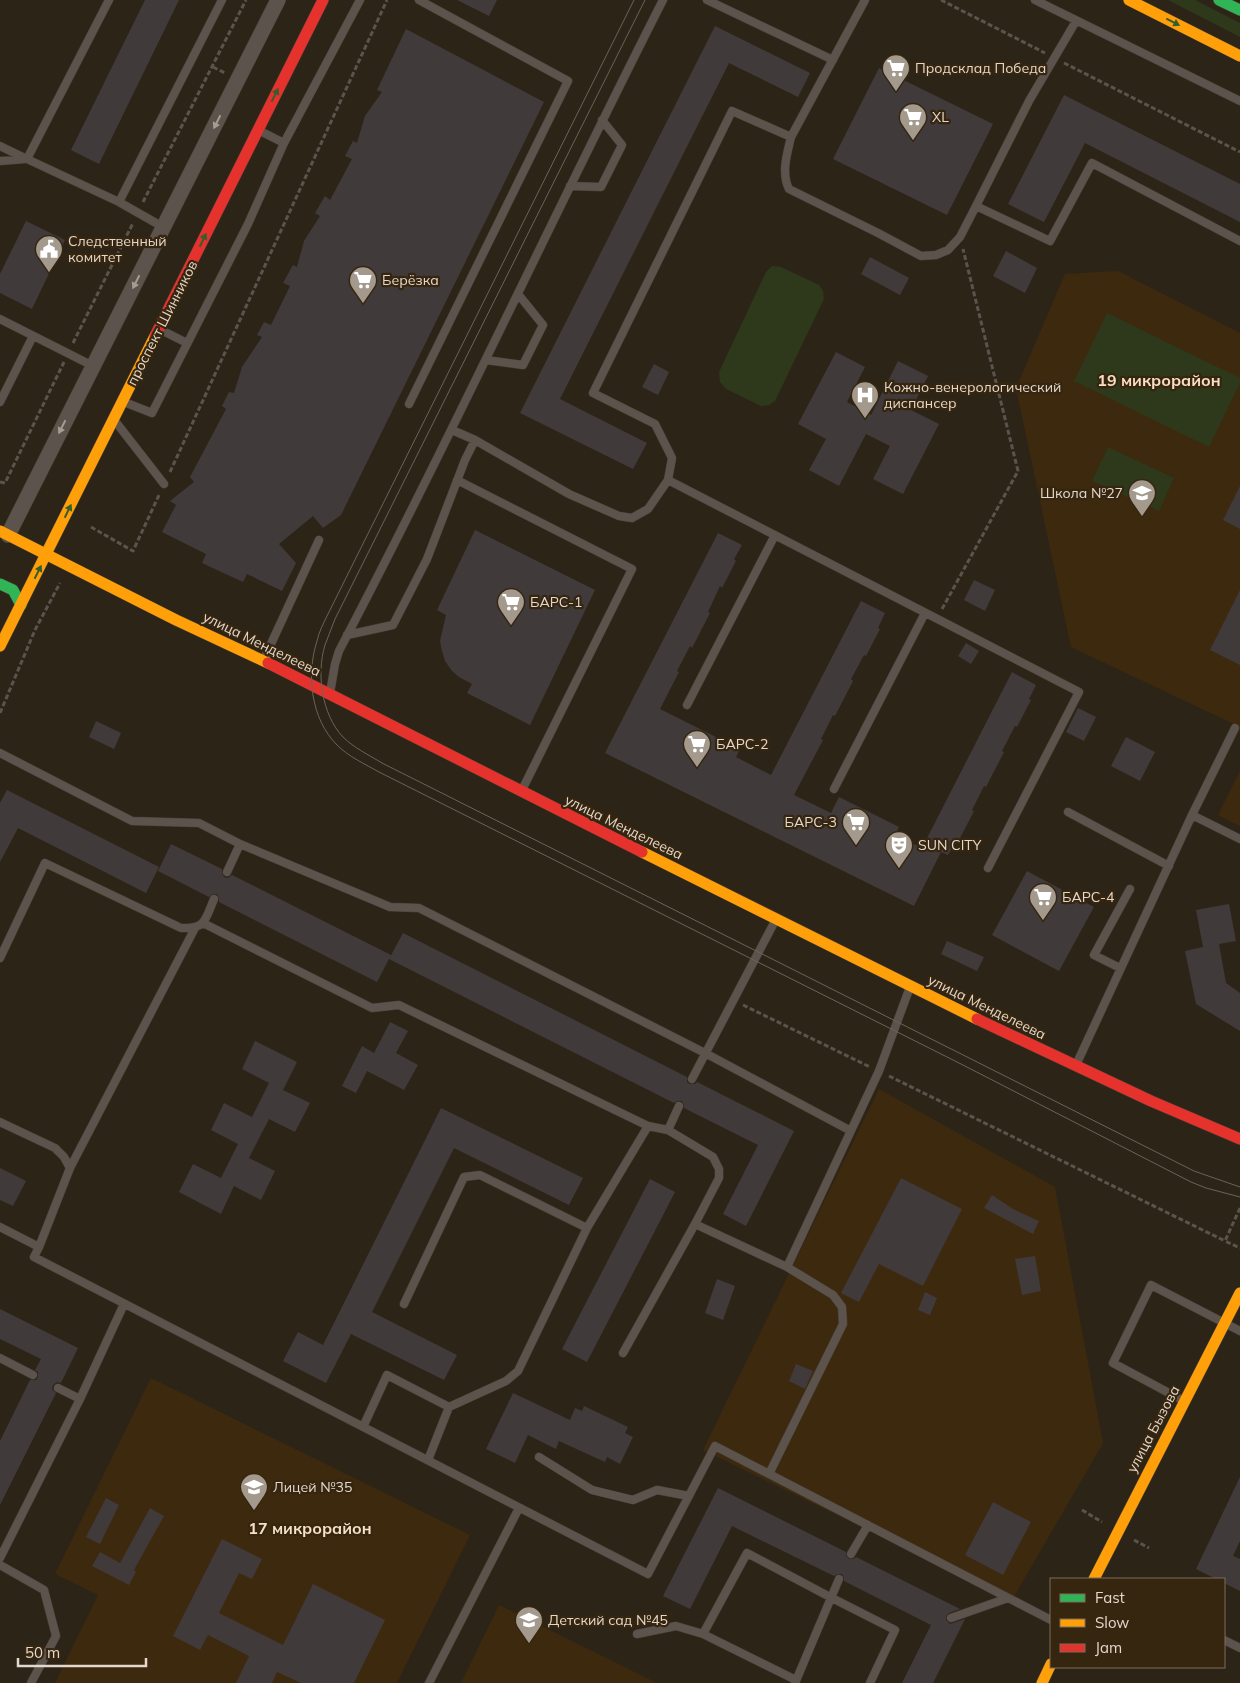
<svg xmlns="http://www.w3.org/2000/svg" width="1240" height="1683" font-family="Mulish,sans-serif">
  <rect width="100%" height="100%" fill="#2d2418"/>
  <path fill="#3d290e" d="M1118 271 1240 333V727L1071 647 1016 388 1065 274Z
    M1240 771V826L1218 815Z
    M879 1089 1055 1187 1103 1443 1012 1600 703 1450Z
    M151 1378 470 1535 397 1683H55L98 1595 55 1574Z
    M499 1605 657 1683H461Z"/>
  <path fill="#2e381b" d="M1168 0H1195L1240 23V37Z
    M772 266 781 267 819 285 823 291 824 299 775 401 769 405 761 406 726 389 720 382 719 372 766 272Z
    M1107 313 1240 378V383L1209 447 1074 381Z
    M1108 447 1174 478 1159 511 1092 481Z"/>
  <path fill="#403a3a" d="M145 0H179L99 164 71 150Z
    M457 0H497L489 16Z
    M715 26 810 73 798 97 729 63 560 399 647 443 633 469 520 413Z
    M406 29 544 102 341 515 323 528 313 516 279 544 296 563 282 591 247 574 243 582 202 563 206 554 162 532 176 505 170 501 194 482 190 477 226 409 222 406 229 392 234 393 242 367 262 337 257 335 264 322 271 325 290 286 283 283 293 265 297 267 304 241 320 216 315 213 325 196 330 200 352 159 345 156 353 141 357 143 365 116 382 92 377 90Z
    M879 68 993 124 947 215 833 159Z
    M1064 95 1240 184V222L1085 143 1044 222 1008 204Z
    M26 221 65 240 32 309 0 293V274Z
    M1006 251 1037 268 1025 293 993 276Z
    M870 257 909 278 900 295 861 274Z
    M836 352 865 367 847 402 871 415 898 361 928 376 911 410 939 424 903 494 873 479 890 446 866 434 839 486 809 470 826 439 798 424Z
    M654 364 669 372 658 395 642 387Z
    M1240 486V529L1223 520Z
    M475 530 595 590 530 725 467 693 472 684 459 677 452 671 445 661 442 651 440 641 446 615 437 610Z
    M718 533 742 545 734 559 736 561 722 588 720 586 708 612 710 613 692 648 690 646 677 671 679 672 660 709 740 749 736 757 771 775 861 601 885 613 878 628 880 629 866 656 864 655 851 679 853 681 835 716 833 715 821 739 823 740 794 795 831 813 839 797 899 827 895 835 922 848 1012 672 1036 685 1029 699 1031 700 1017 727 1015 726 1002 751 1004 752 986 787 984 786 972 810 974 811 957 844 955 843 948 855 941 852 914 906 605 753Z
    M974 580 995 590 985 611 964 600Z
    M1240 590V665L1210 650Z
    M966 643 979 651 971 664 958 656Z
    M1078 708 1096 717 1084 741 1066 732Z
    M96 721 121 733 114 749 89 737Z
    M1126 737 1155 752 1140 781 1111 766Z
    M7 790 159 867 146 893 18 828 0 862V803Z
    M171 844 222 869V873L224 877 228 878 232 875 391 955 377 982 219 902V898L217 894H213L209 897 158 871Z
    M1027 871 1094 907 1059 971 992 935Z
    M1229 904 1236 941 1219 944 1226 983 1240 993V1031L1196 1004 1185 951 1203 947 1196 910Z
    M403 933 687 1077V1082L690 1084H695L697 1082 794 1131 746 1226 723 1214 758 1145 684 1108V1105L682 1101H678L674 1103 389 959Z
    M947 941 984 957 977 971 941 954Z
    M390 1022 408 1031 396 1053 418 1065 404 1090 367 1071 356 1093 342 1086 362 1046 374 1053Z
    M255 1041 297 1062 283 1090 310 1103 295 1132 269 1119 249 1158 275 1171 261 1200 234 1186 221 1214 179 1192 193 1164 221 1178 238 1144 211 1130 224 1103 252 1117 269 1083 242 1069Z
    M441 1108 583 1178 569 1205 454 1148 372 1312 457 1355 444 1380 351 1334 326 1383 283 1361 298 1332 323 1345Z
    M0 1168 26 1181 13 1206 0 1200Z
    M901 1178 962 1209 923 1286 879 1264 859 1302 841 1293Z
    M650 1179 675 1192 587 1362 562 1349Z
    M992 1195 1013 1209 1039 1221 1033 1234 984 1208Z
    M1035 1256 1041 1291 1022 1295 1015 1259Z
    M717 1279 735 1286 723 1320 705 1313Z
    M925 1292 937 1298 930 1315 918 1310Z
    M0 1309 78 1348 61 1383 57 1382 53 1385 52 1389 56 1393 0 1505V1441L30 1380H36L38 1377V1372L35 1370 41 1359 0 1339Z
    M796 1364 813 1371 805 1389 789 1381Z
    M513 1393 570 1420 575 1408 582 1411 584 1406 628 1427 625 1433 633 1437 620 1464 607 1457 605 1462 559 1441 556 1449 528 1435 515 1463 486 1449Z
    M1240 1477V1541L1233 1556 1240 1559V1591L1224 1583V1579H1216L1196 1569Z
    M718 1488 846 1552V1556L849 1559H853L856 1557 960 1609 949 1613 946 1616V1620L950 1624 965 1619 933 1683H902L931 1625 844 1581V1578L842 1574H838L834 1576 732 1526 690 1609 663 1596Z
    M106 1498 119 1505 100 1544 86 1537Z
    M993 1502 1031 1522 1003 1575 965 1555Z
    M150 1508 164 1516 134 1570 136 1572 129 1585 92 1566 100 1552 120 1563Z
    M222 1539 262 1559 252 1579 239 1573 219 1613 283 1645 313 1584 385 1620 354 1683H301L277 1672 272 1683H236L249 1656 208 1635 200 1650 173 1636Z"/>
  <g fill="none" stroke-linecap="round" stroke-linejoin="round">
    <g stroke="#463e35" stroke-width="9">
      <path id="lane" d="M109 0 27 159 119 202 222 0
        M707 0 833 60
        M1035 0 1240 101
        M1076 21 1029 101 976 206 1050 241 1092 163 1240 241
        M791 137C787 154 781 173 789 189L878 233 921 256 936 255 948 250 960 237 976 206
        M284 143 360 0
        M0 146 27 159
        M0 161 25 159
        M570 186 601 187 622 145 602 120
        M119 202 163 227
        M0 319 93 366
        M161 330 187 343
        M486 360 523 365 543 325 518 294
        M0 402 33 336
        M124 402 152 413 248 224 284 143 260 131
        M409 404 568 81 419 0
        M115 421 164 484
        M452 430 475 440
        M457 480 632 569 522 790
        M668 480 1079 692 988 868
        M347 635 393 625 427 559 465 460 475 440 569 494 619 516 632 518 648 509 668 480 672 458 655 424 593 393 732 111 791 137 865 0
        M264 659 319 540
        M330 693 335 664 339 651C452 436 553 216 663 0
        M687 705 775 535
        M0 753 132 821 199 823 240 844 227 872
        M834 789 925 613
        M1068 812 1169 866
        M1192 815 1240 839
        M240 844 390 907 419 908 705 1053 851 1131
        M203 923 372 1008 399 1005 648 1126 668 1130 713 1157 719 1169V1178L695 1224 787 1267 879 1071 910 987
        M0 958 45 863 181 928C206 929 205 920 214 899
        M1120 968 1094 955 1130 889
        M1076 1065 1192 815 1235 728
        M692 1079 775 921
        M0 1122 55 1148 64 1157 70 1168 39 1247
        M668 1130 679 1106
        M70 1168 195 928
        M0 1227 39 1247 34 1257 648 1574 715 1446 1051 1620
        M404 1304 464 1177 480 1175 587 1228 648 1126
        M623 1353 695 1224
        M0 1358 33 1375
        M80 1399 124 1304
        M1184 1401 1113 1363 1151 1285 1240 1331
        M363 1427 387 1375 449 1407 506 1381 518 1371 587 1228
        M539 1457 592 1490 633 1500 657 1490 689 1496
        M428 1460 449 1407
        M769 1474 843 1324 842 1307 833 1295 787 1267
        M851 1554 868 1525
        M0 1558 80 1399 58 1388
        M0 1565 44 1590 56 1636 31 1683
        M951 1618 1008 1598
        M637 1634 676 1626 703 1634 747 1553 830 1597 895 1630 870 1683
        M703 1634 796 1680
        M1224 1640 1240 1648
        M429 1683 519 1508
        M795 1683 839 1579"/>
    </g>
    <g stroke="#463e35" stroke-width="16">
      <path id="street" d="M8 535 278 0"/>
    </g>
    <g stroke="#463e35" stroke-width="12">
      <path id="fast" d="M1219 0 1240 10
        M0 584 13 590 21 605"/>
    </g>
    <g stroke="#463e35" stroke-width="12">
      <path id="slow" d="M1129 0 1240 56
        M0 531 176 620 268 663
        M0 646 155 336
        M642 852 977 1019
        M1094 1579 1240 1293
        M1042 1683 1051 1664"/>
    </g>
    <g stroke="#463e35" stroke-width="12">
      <path id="jam" d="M155 336 323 0
        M268 663 642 852
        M977 1019 1151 1101 1240 1139"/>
    </g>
    <path stroke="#5b544c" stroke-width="3" stroke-dasharray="5 2.5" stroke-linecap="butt" d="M941 0 1045 53
      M1064 63 1240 152
      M213 67 225 73
      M143 202 246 0
      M73 343 133 223
      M170 472 387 0
      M0 482 5 483 64 362
      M91 527 133 551 160 493
      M942 609 1018 471 963 249
      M0 713 35 630 60 583
      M743 1005 870 1067
      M889 1076 1225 1241
      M1240 1208 1225 1241 1240 1248
      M1082 1510 1102 1522
      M1134 1540 1149 1548"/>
    <use href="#lane" stroke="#5c544c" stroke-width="8"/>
    <use href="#street" stroke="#5c544c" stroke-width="15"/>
    <use href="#fast" stroke="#30b455" stroke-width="11"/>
    <use href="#slow" stroke="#ff9f0a" stroke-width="11"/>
    <use href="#jam" stroke="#e5322d" stroke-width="11"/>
    <path stroke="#69635a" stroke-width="1" d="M634 0 327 616C323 624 319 632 317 641 306 675 311 719 337 745 349 757 365 764 379 772L961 1064 1191 1182 1206 1188 1240 1197
      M645 0 335 619C332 628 328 636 325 645 316 674 322 715 343 737 354 748 369 755 382 763L1194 1171 1240 1187"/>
  </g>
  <defs><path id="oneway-solid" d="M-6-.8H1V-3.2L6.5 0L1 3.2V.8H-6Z" transform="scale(1.25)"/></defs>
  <g fill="#345e2b">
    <use href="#oneway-solid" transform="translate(1173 22) rotate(27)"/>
    <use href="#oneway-solid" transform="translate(275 95) rotate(-63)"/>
    <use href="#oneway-solid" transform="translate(203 240) rotate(-64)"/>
    <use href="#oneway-solid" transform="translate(68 511) rotate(-64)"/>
    <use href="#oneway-solid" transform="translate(38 572) rotate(-63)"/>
  </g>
  <g fill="#a69d92">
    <use href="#oneway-solid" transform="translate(217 122) rotate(117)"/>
    <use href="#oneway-solid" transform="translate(136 282) rotate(117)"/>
    <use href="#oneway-solid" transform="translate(62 427) rotate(117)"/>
  </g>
  <defs>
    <g id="supermarket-pin" transform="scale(1.4375)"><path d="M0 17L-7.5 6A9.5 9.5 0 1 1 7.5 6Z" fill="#a3998c" stroke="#36250f"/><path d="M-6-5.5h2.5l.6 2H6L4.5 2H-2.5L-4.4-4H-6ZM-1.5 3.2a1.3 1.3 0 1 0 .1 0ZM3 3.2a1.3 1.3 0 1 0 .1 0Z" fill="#fff"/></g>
    <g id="civic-pin" transform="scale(1.4375)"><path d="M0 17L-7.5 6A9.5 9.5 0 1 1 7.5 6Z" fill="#a3998c" stroke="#36250f"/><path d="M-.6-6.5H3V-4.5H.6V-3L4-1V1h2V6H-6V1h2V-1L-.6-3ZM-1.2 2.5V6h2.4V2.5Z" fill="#fff"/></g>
    <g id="hospital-pin" transform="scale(1.4375)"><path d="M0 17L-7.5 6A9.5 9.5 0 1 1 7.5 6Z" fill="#a3998c" stroke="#36250f"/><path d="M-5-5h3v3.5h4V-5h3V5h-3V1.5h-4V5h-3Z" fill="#fff"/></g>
    <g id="school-pin" transform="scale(1.4375)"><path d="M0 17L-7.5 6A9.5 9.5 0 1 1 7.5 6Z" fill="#a3998c" stroke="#36250f"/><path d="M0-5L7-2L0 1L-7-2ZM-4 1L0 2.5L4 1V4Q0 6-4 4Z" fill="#fff"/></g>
    <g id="theatre-pin" transform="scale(1.4375)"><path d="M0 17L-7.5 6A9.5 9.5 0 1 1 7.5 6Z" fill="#a3998c" stroke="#36250f"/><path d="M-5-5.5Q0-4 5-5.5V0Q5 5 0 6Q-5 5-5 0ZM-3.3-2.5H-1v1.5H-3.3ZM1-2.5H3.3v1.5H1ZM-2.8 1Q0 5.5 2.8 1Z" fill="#fff"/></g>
  </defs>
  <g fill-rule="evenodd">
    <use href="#supermarket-pin" x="896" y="68"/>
    <use href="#supermarket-pin" x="913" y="117"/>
    <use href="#civic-pin" x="49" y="249"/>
    <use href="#supermarket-pin" x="363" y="280"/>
    <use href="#hospital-pin" x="865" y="395"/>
    <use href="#school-pin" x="1142" y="493"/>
    <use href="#supermarket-pin" x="511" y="602"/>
    <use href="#supermarket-pin" x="697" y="744"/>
    <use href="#supermarket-pin" x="856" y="822"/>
    <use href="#theatre-pin" x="899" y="845"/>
    <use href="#supermarket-pin" x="1043" y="897"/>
    <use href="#school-pin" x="254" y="1487"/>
    <use href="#school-pin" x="529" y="1620"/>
  </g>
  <g text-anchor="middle" stroke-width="4.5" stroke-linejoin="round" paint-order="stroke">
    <g font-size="14" fill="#e3d8cb" stroke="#36250f" text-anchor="start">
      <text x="915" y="73">Продсклад Победа</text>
      <text x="932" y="122">XL</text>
      <text x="68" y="246">Следственный<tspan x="68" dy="16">комитет</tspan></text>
      <text x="382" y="285">Берёзка</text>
      <text x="884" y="392">Кожно-венерологический<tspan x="884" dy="16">диспансер</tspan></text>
      <text x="1123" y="498" text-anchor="end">Школа №27</text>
      <text x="530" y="607">БАРС-1</text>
      <text x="716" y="749">БАРС-2</text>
      <text x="837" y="827" text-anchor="end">БАРС-3</text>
      <text x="918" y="850">SUN CITY</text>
      <text x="1062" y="902">БАРС-4</text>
      <text x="273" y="1492">Лицей №35</text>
      <text x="548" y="1625">Детский сад №45</text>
    </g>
    <g font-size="14" fill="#e3d8cb" stroke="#36250f">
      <text transform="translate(162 323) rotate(-63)" y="5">проспект Шинников</text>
      <text transform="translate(262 644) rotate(26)" y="5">улица Менделеева</text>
      <text transform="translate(624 827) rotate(26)" y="5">улица Менделеева</text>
      <text transform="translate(987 1007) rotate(26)" y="5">улица Менделеева</text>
      <text transform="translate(1153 1429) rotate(-62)" y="5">улица Бызова</text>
    </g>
    <g font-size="16" font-weight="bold" fill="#f6dfc4" stroke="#36250f">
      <text x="1159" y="386">19 микрорайон</text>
      <text x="310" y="1534">17 микрорайон</text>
    </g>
  </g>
  <rect x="1050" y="1578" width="175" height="90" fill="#36250f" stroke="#7b6d5a"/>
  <rect x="1060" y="1594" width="25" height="8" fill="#30b455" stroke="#7b6d5a"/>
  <text x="1095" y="1603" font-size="15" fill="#e3d8cb">Fast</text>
  <rect x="1060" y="1619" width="25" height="8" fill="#ff9f0a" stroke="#7b6d5a"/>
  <text x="1095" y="1628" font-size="15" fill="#e3d8cb">Slow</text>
  <rect x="1060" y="1644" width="25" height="8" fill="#e5322d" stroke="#7b6d5a"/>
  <text x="1095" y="1653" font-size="15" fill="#e3d8cb">Jam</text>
  <path d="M18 1658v8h128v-8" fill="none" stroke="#e3d8cb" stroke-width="2.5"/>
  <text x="25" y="1658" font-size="15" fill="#e3d8cb" stroke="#36250f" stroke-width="4" paint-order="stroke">50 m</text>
</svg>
